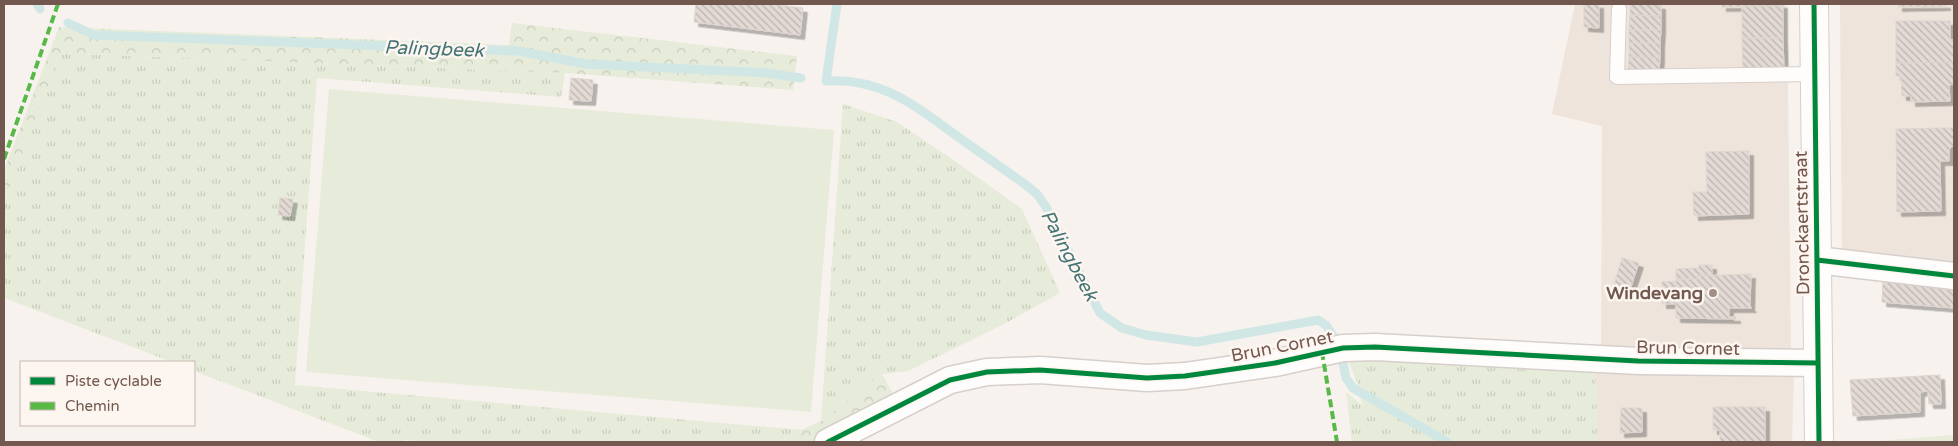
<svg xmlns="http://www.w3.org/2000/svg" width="1958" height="446" font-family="'Varela Round',sans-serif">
  <defs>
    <pattern id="grass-tufts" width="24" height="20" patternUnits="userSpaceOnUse" patternTransform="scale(1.25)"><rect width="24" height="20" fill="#e6ecd9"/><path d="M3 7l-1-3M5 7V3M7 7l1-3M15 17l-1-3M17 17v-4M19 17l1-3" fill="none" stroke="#c9ccbc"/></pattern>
    <pattern id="forest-crowns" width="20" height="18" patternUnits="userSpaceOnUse" patternTransform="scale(1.25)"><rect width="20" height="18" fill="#e6ecd9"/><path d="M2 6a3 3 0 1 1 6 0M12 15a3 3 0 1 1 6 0" fill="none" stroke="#c9ccbc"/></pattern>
    <pattern id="building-back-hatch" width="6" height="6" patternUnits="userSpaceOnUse" patternTransform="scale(1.25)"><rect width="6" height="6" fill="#e3dad5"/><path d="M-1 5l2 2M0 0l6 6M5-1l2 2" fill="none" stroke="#bcb4af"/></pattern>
    <filter id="shadow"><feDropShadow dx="4.5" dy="4.5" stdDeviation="0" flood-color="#0004"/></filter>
  </defs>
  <rect width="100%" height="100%" fill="#f7f2ed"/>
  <path fill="#efe4db" d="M1575 4H1787L1791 353 1601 355 1602 126 1552 114Z
    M1840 4H1954V267L1842 255Z
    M1596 373 1794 374 1792 442H1597Z"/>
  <path fill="url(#grass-tufts)" d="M60 53 565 73 561 97 317 78 295 385 802 430 775 442H426L404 440 402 442H379L194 371V362H172L4 298V204Z
    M843 104 897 122 949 157 1022 209 1060 293 1006 323 908 371 882 374 821 421Z
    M1386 356 1596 373 1597 442H1352L1346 392 1362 405 1357 382 1348 361Z
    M1954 435V442H1865Z"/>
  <path fill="url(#forest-crowns)" d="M512 23 797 56 793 90 565 73 60 53 4 204V170L59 27 509 45Z
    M882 374 895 397 814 442H775L821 421Z"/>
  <path fill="#e6ecd9" d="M329 89 834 130 811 412 306 372Z"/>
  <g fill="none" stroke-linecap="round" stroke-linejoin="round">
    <path stroke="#d0e7e6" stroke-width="9" d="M37 4 40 9
      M837 4 826 81C879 77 913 104 954 134 978 151 1002 168 1026 185L1037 194 1046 207 1100 313 1122 328 1146 335 1197 342 1318 320 1326 325 1334 337
      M68 23 94 35 518 51 586 64 767 73 801 78
      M1343 363 1346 378 1353 388 1447 442"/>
  </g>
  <path fill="url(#building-back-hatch)" stroke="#dfd5d0" filter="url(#shadow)" d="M696 4H769L803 8 800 35 694 22Z
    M1584 4H1599V28L1584 27Z
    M1630 4 1661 5V16L1630 15Z
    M1722 4H1783V6L1722 7Z
    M1898 4H1946V6L1898 7Z
    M1742 6H1783V38H1742Z
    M1630 15 1661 16V30H1629Z
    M1896 21H1950V40H1954V62L1896 63Z
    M1629 30H1661L1660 43H1629Z
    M1742 38H1783L1784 70H1743Z
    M1629 43H1660V58L1629 57Z
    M1629 57 1660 58 1659 71H1628Z
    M1954 62V84L1949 85 1950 101 1911 102V96H1902L1901 76H1896V63Z
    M571 78 593 80 591 101 569 100Z
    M1943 128H1954V145L1949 149V161H1940L1941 211 1897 212 1896 129Z
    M1749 151V214L1694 216 1693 192H1707L1706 152Z
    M280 198 293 199 290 216 278 215Z
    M1622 258 1639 263 1629 293 1613 288Z
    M1699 265H1712V275L1697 276V279H1676V269L1699 268Z
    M1751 274 1750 306 1752 308H1729V317H1736V319L1676 318V279H1697V276Z
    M1883 278 1954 283V308L1882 302Z
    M1676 281V304H1662V282Z
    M1940 375 1941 404H1929L1928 391 1920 392V412L1853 416 1850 380Z
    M1713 407H1765V442H1720V430H1713Z
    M1621 408H1642V432L1620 433Z"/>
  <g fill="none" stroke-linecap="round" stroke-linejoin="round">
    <g stroke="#d6cfcb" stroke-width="16">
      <path id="lane" d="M1619 9 1617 77 1815 74"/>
    </g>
    <g stroke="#d6cfcb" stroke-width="29">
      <path id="street" d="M1817 260 1954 276
        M828 442 950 380 987 372 1040 370 1147 378 1185 376 1275 363 1343 348 1375 347 1638 361 1818 363"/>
    </g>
    <g stroke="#d6ceca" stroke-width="30">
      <path id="secondary" d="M1814 4 1819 442"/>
    </g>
    <use href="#lane" stroke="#fefdfc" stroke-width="14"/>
    <use href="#street" stroke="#fefdfc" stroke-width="26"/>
    <use href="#secondary" stroke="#fefdfc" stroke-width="28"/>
    <path stroke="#58b947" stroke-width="4" stroke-dasharray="8 4" stroke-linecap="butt" d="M4 159 58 4
      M1322 352 1337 442"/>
    <g stroke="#fdf6f0" stroke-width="8">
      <path id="cycleway" d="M1814 4 1819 442
        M1817 260 1954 276
        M828 442 950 380 987 372 1040 370 1147 378 1185 376 1275 363 1343 348 1375 347 1638 361 1818 363"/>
    </g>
    <use href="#cycleway" stroke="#00873e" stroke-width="5"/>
  </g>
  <circle fill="#a18e86" stroke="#fdf6f0" stroke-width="2" cx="1713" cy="293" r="5"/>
  <g text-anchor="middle" stroke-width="5" stroke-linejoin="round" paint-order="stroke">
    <g font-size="18" fill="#73584f" stroke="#fdf6f0">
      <text transform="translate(1802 223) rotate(-91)" y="6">Dronckaertstraat</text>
      <text transform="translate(1282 346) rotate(-11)" y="6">Brun Cornet</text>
      <text transform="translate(1688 348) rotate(1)" y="6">Brun Cornet</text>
    </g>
    <g font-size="18" font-weight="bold" fill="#73584f" stroke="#fdf6f0" text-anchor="end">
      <text x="1703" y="299">Windevang</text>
    </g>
    <g font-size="19" font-style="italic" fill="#447476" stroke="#fdf6f0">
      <text transform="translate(434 48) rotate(2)" y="7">Palingbeek</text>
      <text transform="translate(1070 255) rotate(62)" y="7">Palingbeek</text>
    </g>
  </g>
  <rect width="1958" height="446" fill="none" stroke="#73584f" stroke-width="10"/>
  <rect x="20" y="361" width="175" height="65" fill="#fdf6f0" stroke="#c6b7b0"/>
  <rect x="30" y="377" width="25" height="8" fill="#00873e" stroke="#c6b7b0"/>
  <text x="65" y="386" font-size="15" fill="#73584f">Piste cyclable</text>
  <rect x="30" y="402" width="25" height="8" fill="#58b947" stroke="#c6b7b0"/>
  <text x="65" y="411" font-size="15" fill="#73584f">Chemin</text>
</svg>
